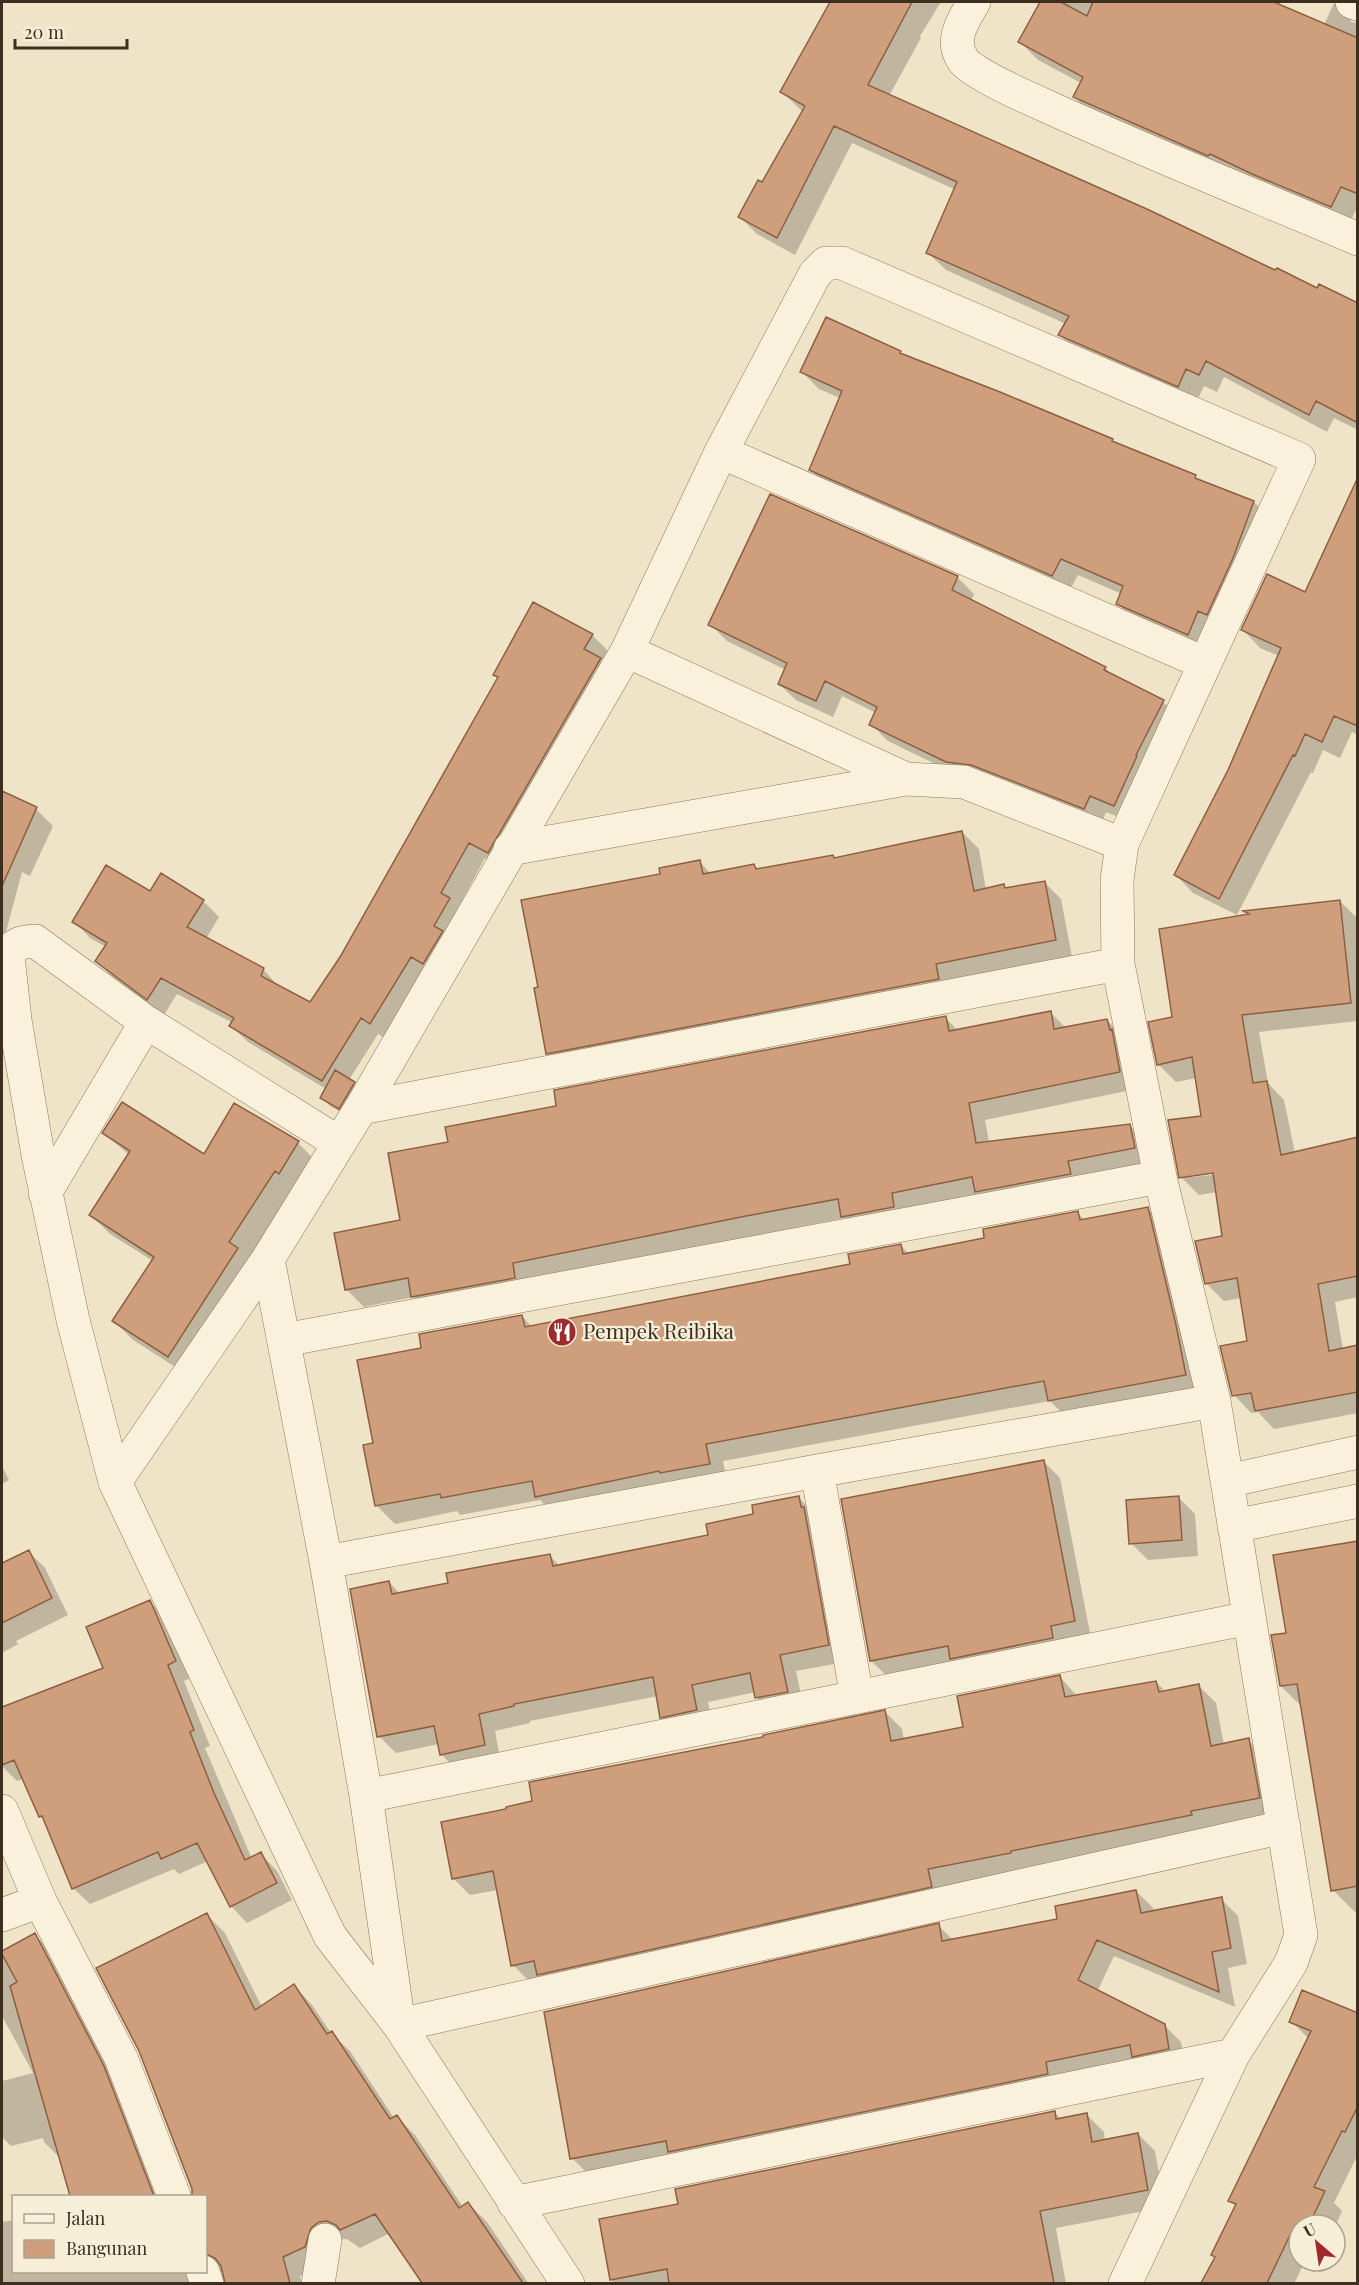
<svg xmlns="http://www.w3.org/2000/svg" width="1359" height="2285" font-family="'Playfair Display',serif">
  <rect width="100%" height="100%" fill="#f0e4c8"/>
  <path fill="#0003" fill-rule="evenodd" d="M832 2H941L920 36 921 38 889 96 1276 272 1358 304V430L1334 418 1327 432 1224 377 1217 392 1204 386 1196 403 1078 353 1060 335 1066 324 946 270 928 253 956 190 852 143 795 255 757 234 739 216 763 184 803 112 782 92Z
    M1042 2H1274L1324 25 1334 3 1351 20V22L1358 23V206L1349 224 1092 115 1074 97 1081 83 1038 60 1020 42Z
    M900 352 904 356 1112 440 1117 445 1195 476 1201 482 1254 502 1271 519 1205 651 1134 621 1118 604 1122 594 1078 575 1069 592 828 487 811 470 840 398 819 389 802 372Z
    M1358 480V735L1352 732 1340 758 1323 750 1313 773 1311 772 1237 915 1193 893 1176 875 1229 771 1279 656 1260 648 1243 630 1306 594Z
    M957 577 974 594 971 601 1105 668 1113 676 1163 702 1180 718 1131 822 1106 812 1101 825 964 778 888 741 871 724 876 713 842 696 833 717 796 700 779 684 786 670 727 641 710 624Z
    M592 635 608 651 504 868 485 858 458 908 465 915 386 1039 378 1034 349 1080 362 1091 347 1116 330 1106 322 1097 326 1089 248 1042 231 1026 233 1023 177 994 164 1015 113 977 97 961 106 947 90 938 74 921 150 893 203 901 219 917 206 939 264 970 279 987 311 1004 341 957 499 678 495 675Z
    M2 793 36 809 53 826 30 876 22 872 2 947Z
    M962 832 979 849 986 890 1004 886 1007 889 1044 882 1061 899 1072 957 565 1070 548 1053 539 988 662 875 700 862 711 874 754 865 759 870 835 859Z
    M1340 901 1358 919V1021L1259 1032 1268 1083 1284 1100 1295 1153 1358 1138V1297L1335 1302 1343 1349 1358 1346V1413L1274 1429 1258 1412 1251 1413 1234 1395 1248 1342 1241 1298 1224 1301 1206 1283 1224 1237 1217 1192 1199 1195 1181 1177 1203 1117 1197 1078 1176 1082 1158 1064 1174 1018 1250 916 1246 912ZM1220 1171 1221 1174 1192 1177V1174Z
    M1050 1012 1066 1028 1107 1020 1124 1037 1136 1089 985 1120 989 1142 1130 1126 1147 1143 1151 1164 859 1234 844 1218 529 1280 430 1313 414 1297 364 1307 347 1290 336 1234 402 1221 450 1143 558 1107 945 1017 958 1031Z
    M104 1133 204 1156 298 1143 317 1162 188 1375 133 1340 114 1321 153 1261 110 1234 91 1215 129 1155Z
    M1147 1208 1165 1226 1203 1393 1067 1418 1050 1401 723 1461 727 1481 554 1514 540 1500 460 1515 457 1511 395 1524 377 1506 365 1446 374 1444 423 1349 522 1316 532 1327 852 1265 901 1246 909 1254 986 1239 1077 1213 1085 1220Z
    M1043 1461 1060 1478 1091 1638 888 1677 871 1661Z
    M2 1466 9 1480 2 1484Z
    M798 1497 815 1514 845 1662 796 1671 804 1709 774 1715 757 1698 756 1692 708 1702 713 1727 678 1734 661 1717 658 1696 530 1721V1723L495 1731 501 1762 458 1771 441 1754 439 1744 396 1753 379 1736 389 1582 400 1594 450 1584 550 1556 560 1566 710 1536Z
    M1178 1497 1195 1514 1198 1556 1148 1560 1131 1543Z
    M1358 1543V1914H1357L1333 1890 1302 1707 1281 1686 1288 1634Z
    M28 1551 45 1568 68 1615 16 1641 18 1644 2 1653V1565Z
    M150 1602 166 1618 191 1678 184 1681 210 1746 205 1748 252 1859 261 1854 277 1871 292 1900 247 1923 231 1906 208 1861 179 1874 174 1869 90 1904 73 1888 46 1822 40 1816 24 1779 17 1781 2 1766V1709L105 1669Z
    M1060 1677 1077 1696 1156 1682 1166 1692 1199 1686 1216 1703 1224 1745 1248 1740 1265 1757 1276 1815 1208 1831 1027 1867 1028 1870 944 1886 948 1903 530 1982 513 1965 498 1890 470 1895 453 1878 508 1810 765 1738 885 1712 902 1729 904 1740 964 1728Z
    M1136 1891 1153 1908 1154 1912 1221 1899 1238 1916 1247 1964 1228 1968 1235 2007 1114 1956 1097 1992 1164 2025 1181 2042 1186 2066 589 2175 572 2158 938 1925 953 1940 1059 1920Z
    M206 1914 225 1933 262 2007 294 1986 312 2005 331 2033 350 2051 394 2118 397 2117 415 2135 463 2207 468 2203 487 2222 529 2284H423L390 2233 360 2248 347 2239 338 2240 323 2265 300 2276 302 2284H227L224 2272H216L204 2284H2V2222L14 2220V2272H206V2196H194L193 2189Z
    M35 1935 53 1953 122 2086 165 2196H71L61 2159 44 2142 43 2138 11 2146 2 2137V2081L33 2073 2 2016V1953Z
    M1358 2014V2154L1334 2203 1342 2211 1335 2227V2225H1299V2261H1305L1294 2284H1203L1216 2258 1236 2207 1230 2200 1309 2039 1291 2021Z
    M1054 2112 1061 2119 1087 2115 1104 2132 1105 2141 1138 2134 1155 2151 1165 2207 1056 2228 1066 2284H613L600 2220 679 2205Z"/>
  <path fill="#cf9f7d" stroke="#8d5f41" stroke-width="1.5" d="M830 2H912L868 85 1149 210 1275 270 1277 268 1317 288 1319 284 1358 303V423L1316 401 1309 415 1206 361 1199 375 1186 369 1178 387 1058 335 1069 316 926 253 957 182 834 126 777 238 738 217 758 180 762 182 805 106 780 92Z
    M1040 2H1061L1087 16 1093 2H1274L1358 38V194L1341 187 1331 207 1252 174 1210 154 1208 156 1073 97 1083 77 1018 42Z
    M826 317 901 351 900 353 1000 392 1113 439 1112 441 1196 475 1195 478 1254 501 1233 558 1207 615 1198 611 1188 635 1116 604 1123 586 1061 559 1052 576 809 470 842 391 800 372Z
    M1358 477V726L1334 716 1322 742 1305 734 1295 756 1293 755 1219 899 1174 875 1228 770 1281 648 1241 630 1267 574 1305 592Z
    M770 494 958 576 952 590 1106 667 1104 670 1164 700 1136 755 1137 756 1114 806 1090 796 1084 809 971 765 946 762 869 725 877 707 825 681 816 701 778 684 787 663 708 625Z
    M533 602 593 634 584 649 601 658 488 853 469 843 441 893 450 898 434 926 443 931 423 964 411 957 370 1024 361 1018 322 1081 229 1026 234 1018 161 978 147 1000 95 961 107 943 72 922 106 865 150 891 161 873 204 900 187 927 264 968 261 976 310 1002 340 957 498 677 493 675Z
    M2 791 37 807 2 886Z
    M962 831 974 891 1004 884 1005 888 1045 881 1056 940 936 964 939 979 546 1054 534 988 538 987 521 900 660 874 659 868 700 860 703 874 754 864 756 869 833 855 834 858Z
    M1340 900 1351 1003 1242 1015 1253 1083 1267 1081 1281 1155 1358 1137V1276L1318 1284 1329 1351 1358 1345V1392L1255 1411 1251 1393 1232 1396 1220 1346 1247 1341 1237 1278 1205 1284 1195 1241 1222 1236 1213 1173 1179 1178 1178 1173 1168 1120 1201 1116 1192 1057 1157 1065 1148 1022 1172 1017 1159 929 1249 914 1243 911Z
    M1051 1011 1054 1029 1107 1019 1110 1030 1112 1029 1120 1072 969 1103 976 1143 1130 1124 1135 1148 1068 1161 1071 1174 975 1192 972 1177 892 1193 894 1207 841 1217 838 1199 746 1216 513 1263 515 1278 411 1297 408 1278 345 1290 334 1233 400 1220 388 1153 448 1142 445 1127 556 1106 554 1090 946 1016 949 1031Z
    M335 1070 355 1082 339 1109 320 1098Z
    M122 1102 204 1154 234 1103 299 1141 279 1174 275 1171 229 1242 238 1248 168 1357 112 1321 154 1257 89 1215 130 1151 102 1133Z
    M1148 1207 1176 1325 1186 1375 1048 1401 1044 1381 706 1444 710 1464 660 1473 659 1471 535 1497 532 1481 441 1498 440 1494 375 1506 363 1445 373 1443 357 1360 421 1348 419 1334 522 1315 525 1327 850 1264 848 1254 901 1244 903 1254 984 1238 983 1229 1078 1211 1080 1220Z
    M1044 1460 1075 1621 1051 1626 1053 1638 950 1659 948 1646 870 1661 841 1499Z
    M799 1496 801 1507H804L829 1645 780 1655 788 1692 755 1698 750 1673 692 1685 697 1710 660 1718 653 1677 514 1704V1706L479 1714 485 1745 440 1755 434 1726 377 1737 350 1589 389 1581 392 1594 448 1583 446 1573 495 1564 550 1554 553 1566 708 1535 706 1524 753 1514 752 1505Z
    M1179 1496 1182 1540 1129 1544 1126 1500Z
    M1358 1541V1886L1331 1891 1297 1684 1280 1686 1271 1635 1286 1633 1273 1555Z
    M29 1550 52 1598 2 1623V1563Z
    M150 1600 176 1661 168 1665 194 1730 190 1732 214 1793 245 1860 261 1852 277 1883 230 1907 197 1843 161 1859 158 1852 72 1889 42 1816 39 1817 14 1760 2 1765V1707L103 1668 86 1627Z
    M1060 1675 1065 1697 1156 1681 1159 1692 1199 1684 1211 1746 1249 1738 1260 1798 1191 1811 1192 1815 1011 1851V1853L928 1869 932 1887 537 1975 534 1961 511 1966 493 1871 452 1879 441 1822 506 1809V1807L532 1801 529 1782 763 1737V1735L885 1710 891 1741 963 1727 957 1696Z
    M1136 1890 1141 1913 1222 1897 1231 1948 1212 1952 1219 1992 1097 1940 1078 1980 1165 2024 1169 2049 1132 2057 1130 2045 1046 2062 1048 2074 668 2152 666 2141 570 2159 544 2012 939 1923 942 1941 1057 1919 1055 1906Z
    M207 1913 255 2010 294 1984 327 2034 332 2031 390 2119 397 2115 459 2208 468 2202 523 2283H422L375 2214 340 2230 336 2225 327 2221 319 2222 311 2228 305 2247 283 2257 290 2283H225L221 2266 215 2258 206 2254V2196H192V2189L139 2051 96 1968Z
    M35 1933 104 2066 154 2196H70L10 1986 17 1982 2 1954V1951Z
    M1302 1990 1358 2013V2106L1345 2132 1342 2131 1314 2187 1325 2191 1309 2225H1299V2234L1292 2231 1267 2283H1201L1215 2257 1211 2255 1236 2204 1228 2201 1311 2031 1289 2022Z
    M1055 2111 1056 2119 1087 2113 1092 2142 1138 2133 1148 2190 1040 2211 1054 2283H669L667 2269 610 2280 599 2219 678 2204 675 2189Z"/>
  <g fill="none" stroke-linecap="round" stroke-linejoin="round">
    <g stroke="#8d765c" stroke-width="34">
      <path id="minor" d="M974 2C964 19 949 40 963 60 971 73 1030 99 1046 106 1149 153 1254 195 1358 239
        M1352 2 1358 4
        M721 452 1204 663
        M627 651 906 779 964 782 1122 844
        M510 849 906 779
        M361 1108 1118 964
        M339 1143 146 1022 35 941C21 942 14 943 8 956L15 1020 38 1155 73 1320 115 1482 330 1936 399 2025 568 2284
        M45 1193 146 1022
        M268 1259 326 1562 366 1796 399 2025 1284 1827
        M284 1340 1160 1177
        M817 1471 857 1697
        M1228 1481 1358 1452
        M115 1482 268 1259 361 1108 627 651 721 452 815 274 826 263H842L1299 459 1122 844 1117 880 1118 964 1160 1177 1214 1401 1301 1935 1291 1963 1233 2055 1125 2284
        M1234 1526 1358 1501
        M326 1562 817 1471 1214 1401
        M366 1796 1249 1618
        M2 1811 40 1901 121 2058 174 2196
        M2 1915 40 1901
        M514 2203 1233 2055
        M203 2272 207 2284
        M318 2284 325 2240"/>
    </g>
    <use href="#minor" stroke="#faf1dc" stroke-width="33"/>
  </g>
  <defs>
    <g id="restaurant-disc" transform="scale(1.5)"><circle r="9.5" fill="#9e2a2b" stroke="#f7eed8"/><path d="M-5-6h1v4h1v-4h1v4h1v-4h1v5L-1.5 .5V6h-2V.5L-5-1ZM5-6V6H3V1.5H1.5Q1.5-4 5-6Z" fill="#fff"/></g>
  </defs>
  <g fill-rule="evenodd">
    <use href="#restaurant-disc" x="562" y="1332"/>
  </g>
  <g text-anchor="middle" stroke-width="4.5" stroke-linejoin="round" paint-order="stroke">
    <g font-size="21" fill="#3d2e20" stroke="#f7eed8" text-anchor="start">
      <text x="583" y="1339">Pempek Reibika</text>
    </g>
  </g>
  <rect width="1359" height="2285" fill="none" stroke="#3d2e20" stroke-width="6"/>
  <rect x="12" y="2195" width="195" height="78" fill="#f7eed8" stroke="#ada18e" stroke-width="1.5"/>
  <rect x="24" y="2214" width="30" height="9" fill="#faf1dc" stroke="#ada18e" stroke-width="1.5"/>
  <text x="66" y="2225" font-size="18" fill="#3d2e20">Jalan</text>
  <rect x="24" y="2240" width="30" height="18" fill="#cf9f7d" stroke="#ada18e" stroke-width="1.5"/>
  <text x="66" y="2255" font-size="18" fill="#3d2e20">Bangunan</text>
  <g transform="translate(1317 2243) rotate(331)"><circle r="28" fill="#f7eed8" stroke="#ada18e" stroke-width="1.5"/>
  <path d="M0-4.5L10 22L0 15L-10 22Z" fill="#9e2a2b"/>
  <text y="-9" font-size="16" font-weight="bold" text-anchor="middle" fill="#3d2e20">U</text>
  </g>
  <path d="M15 39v9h112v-9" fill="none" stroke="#3d2e20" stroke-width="3"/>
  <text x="24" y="39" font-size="18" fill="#3d2e20" stroke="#f7eed8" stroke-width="4.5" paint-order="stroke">20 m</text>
</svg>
